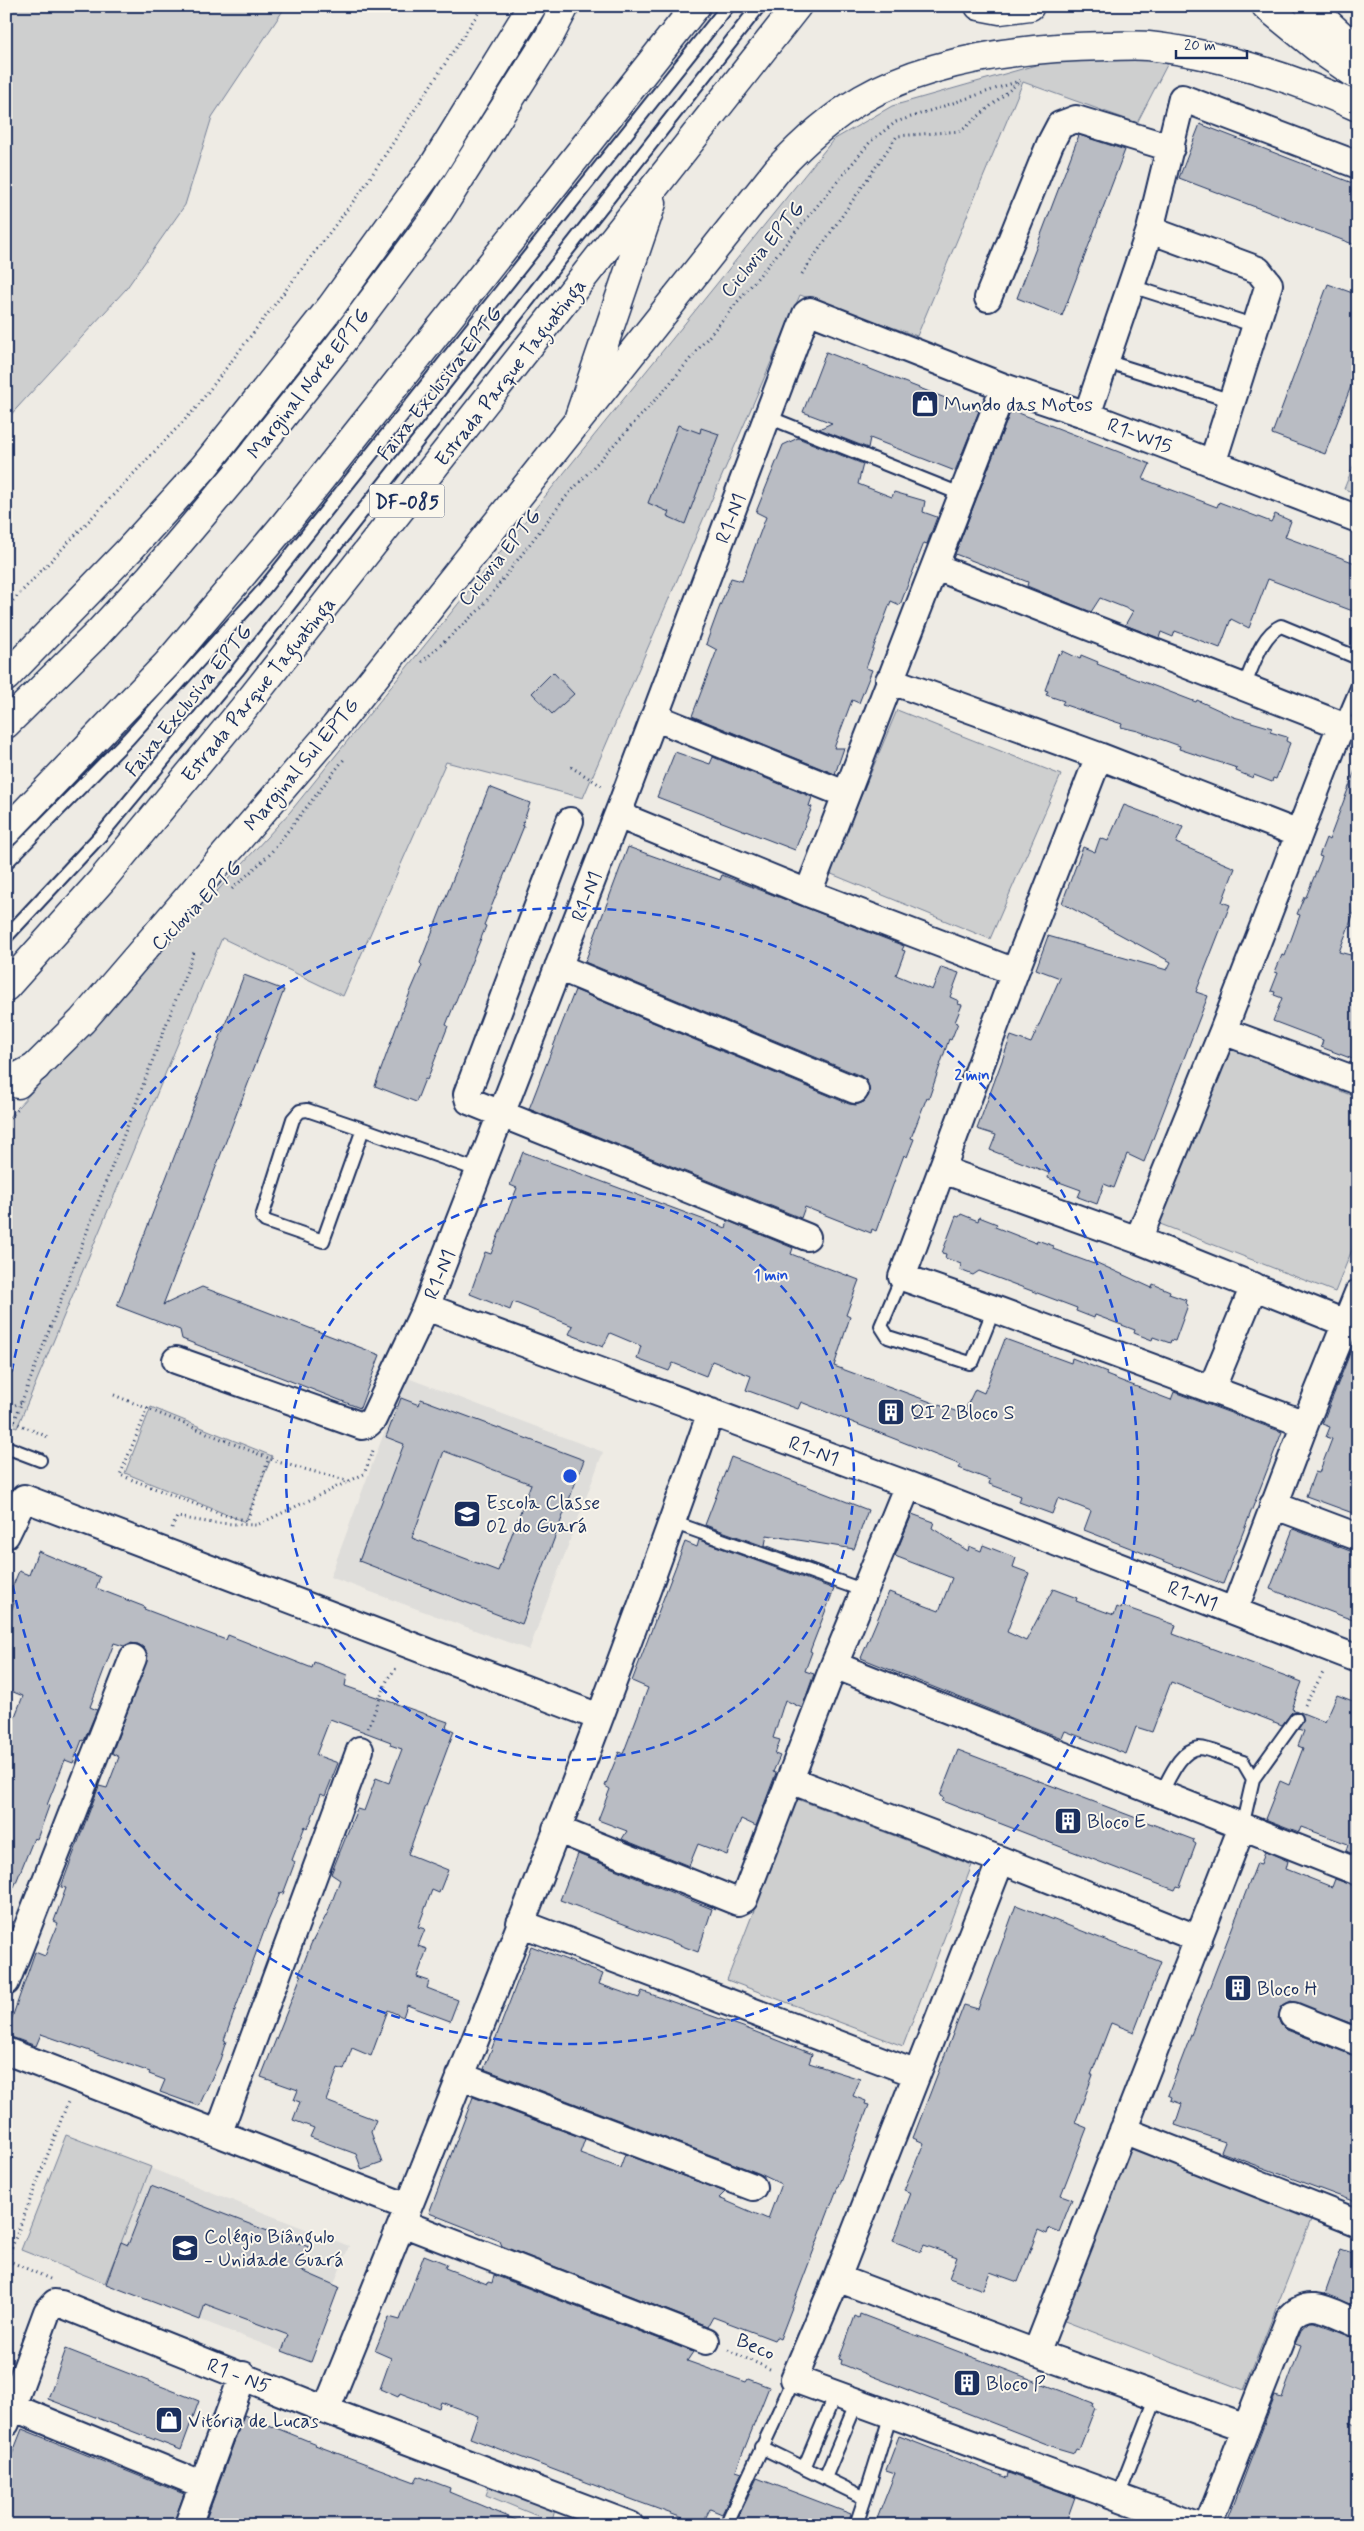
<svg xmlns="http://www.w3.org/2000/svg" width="1364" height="2531" font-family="Mynerve,sans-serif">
  <rect width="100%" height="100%" fill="#eeebe4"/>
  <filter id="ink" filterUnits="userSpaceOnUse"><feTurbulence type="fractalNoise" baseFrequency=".02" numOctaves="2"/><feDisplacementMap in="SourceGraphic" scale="10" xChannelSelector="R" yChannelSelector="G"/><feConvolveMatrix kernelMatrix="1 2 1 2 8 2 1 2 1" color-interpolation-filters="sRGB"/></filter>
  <g filter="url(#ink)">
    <path fill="#deddda" d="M405 1377 603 1452 529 1650 330 1577Z
      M66 2135 349 2246 304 2360 21 2250Z"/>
    <path fill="#cecfcf" stroke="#747f96" d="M6 6H286L212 117 185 205 126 289 6 420Z
      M1064 57 1169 61 1137 123 1023 82 917 336 800 295 583 798 446 762 343 996 222 938 17 1428 6 1423V1120L290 812 833 140 892 106Z
      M1358 454V494L1344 489Z
      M897 710 1061 775 990 939 829 873Z
      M1226 1046 1358 1098V1235L1335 1292 1155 1222Z
      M151 1407 272 1456 245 1522 125 1473Z
      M797 1799 972 1865 903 2046 727 1980Z
      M66 2135 151 2167 105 2283 21 2250Z
      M1130 2147 1312 2217 1244 2390 1062 2320Z
      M490 2484 555 2509 552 2522 486 2495Z"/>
    <path fill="#b9bcc3" stroke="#1b2f5e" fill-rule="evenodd" d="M1200 124 1355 184 1352 191 1358 193V246L1179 178Z
      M1079 135 1125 150 1062 316 1017 298Z
      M1328 284 1358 295V368L1325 454 1272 434Z
      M826 352 979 411 955 471 870 438 868 448 819 429 832 423 803 412Z
      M1011 410 1150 464 1143 479 1217 507 1219 502 1271 522 1275 514 1291 521 1285 537 1358 564V613L1268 579 1249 628 1231 619 1220 648 1175 631 1173 637 1161 632 1159 638 1125 625 1133 611 1100 598 1091 612 1027 586 1028 582 955 554Z
      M678 425 700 433 701 428 719 434 685 524 667 516 669 512 648 503Z
      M798 438 863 464 858 484 892 497 894 492 925 501 923 512 937 517 927 544 924 543 900 605 891 601 866 668 872 670 859 703 852 700 834 748H844L835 774 692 716 717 650 706 644 718 611 731 578 742 581 766 517 756 512 783 445Z
      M1063 651 1080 659 1081 655 1098 662 1097 664 1196 702 1197 700 1234 717 1272 728 1270 732 1287 737 1286 741 1290 743 1276 779 1273 778 1272 782 1254 775 1253 778 1236 771 1237 768 1179 749 1180 746 1138 731 1121 727 1122 724 1062 704 1064 701 1046 695 1048 691 1045 690 1058 654 1061 655Z
      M553 672 574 694 552 714 532 693Z
      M675 752 710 764 713 757 812 797 809 806 812 807 795 850 657 797Z
      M1356 768 1358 902 1339 952 1358 957V1061L1321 1047 1323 1040 1273 1021 1282 998 1274 995 1275 992 1271 991 1278 973 1275 972 1282 955 1285 956 1300 915 1297 914 1304 897H1306L1322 857 1319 856 1326 838 1329 840Z
      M489 787 530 803 522 826H524L484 925 486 926 446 1025 448 1026 427 1080 425 1079 416 1102 375 1086 403 1009 422 965 420 963Z
      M1124 805 1183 827 1176 843 1235 868 1222 902 1230 905 1196 992 1208 996 1144 1162 1127 1154 1114 1188 1104 1184 1097 1204 1078 1197 1081 1190 1048 1178 1049 1173 990 1150 996 1135 977 1129 1011 1036 1031 1043 1060 978 1036 969 1048 936 1167 970 1171 962 1062 903 1083 847 1095 852 1100 838 1108 841Z
      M628 847 720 880 722 875 904 946 902 950 905 951 896 975 932 990 941 967 959 973 950 997 959 1001 958 1004 962 1005 955 1022 958 1023 951 1040 949 1039 929 1098 927 1097 911 1138 914 1139 907 1157 904 1155 876 1231 872 1229 871 1233 805 1207 801 1218 529 1109 575 990 849 1104 856 1105 864 1102 869 1095 867 1081 861 1076 585 962Z
      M244 975 284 990 163 1305 202 1287 380 1355 360 1408 182 1339 180 1330 117 1306Z
      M523 1152 726 1228 728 1221 793 1248 791 1254 859 1280 846 1315 850 1317 834 1366 963 1414 975 1389 984 1393 1005 1339 1071 1363 1072 1358 1107 1372 1106 1375 1171 1400 1174 1392 1282 1432 1223 1584 1084 1530 1091 1511 1058 1498 1052 1514 1019 1502 1021 1496 989 1484 990 1480 959 1468 961 1465 801 1402 798 1409 746 1390 751 1376 712 1361 706 1376 673 1363 669 1371 637 1359 641 1346 610 1333 603 1347 569 1334 573 1326 513 1302 510 1310 470 1294 485 1252 491 1254 517 1188 510 1185Z
      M961 1214 978 1221 979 1217 997 1224 995 1227 1036 1243 1037 1240 1054 1246 1053 1249 1094 1264 1095 1262 1152 1288 1153 1284 1170 1291 1169 1294 1186 1300 1185 1303 1188 1305 1175 1341 1171 1340 1170 1343 1153 1337 1152 1340 1134 1333 1135 1330 1095 1315 1094 1318 1076 1311 1077 1308 979 1271 973 1275 960 1270 961 1264 945 1258 946 1254 942 1253 956 1216 959 1217Z
      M1356 1338H1358V1515L1306 1496 1315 1472 1319 1473 1332 1439 1326 1437 1330 1427 1322 1424Z
      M401 1398 419 1405 421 1399 584 1460 522 1624 359 1561 404 1444 386 1437ZM444 1451 531 1484 498 1571 412 1538Z
      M731 1457 868 1510 854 1549 767 1535 765 1545 828 1569 705 1525Z
      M912 1514 934 1522 932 1528 968 1551 969 1546 981 1551 983 1545 1016 1558 1013 1567 1029 1573 1007 1632 1026 1641 1053 1589 1077 1598 1076 1601 1114 1615 1117 1607 1121 1609 1122 1606 1176 1625 1173 1634 1302 1682 1292 1709 1300 1712H1292L1282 1725 1171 1682 1152 1732 1136 1727 1126 1754 1065 1731 1062 1738 1038 1729 861 1658 889 1592 939 1611 952 1578 895 1556Z
      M1293 1529 1358 1554V1622L1270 1589Z
      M699 1540 834 1589 810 1651 812 1652 805 1671 814 1674 802 1708 785 1700 773 1738 780 1740 775 1754 780 1756 773 1772 776 1773 756 1826 741 1819 727 1855 698 1844 689 1866 622 1839 627 1831 598 1820 610 1789 605 1786 619 1752 623 1754 648 1688 632 1681 685 1542 697 1547Z
      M38 1551 100 1577 96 1588 145 1607 144 1609 226 1640 228 1635 312 1668 314 1662 347 1675 345 1686 448 1722 446 1727 454 1731 408 1854 448 1870 439 1893 432 1890 418 1927 425 1929 418 1946 427 1949 417 1977 429 1981 427 1988 458 2000 450 2021 407 2005 403 2017 388 2010 371 2056 352 2048 344 2070 338 2068 326 2101 376 2120 371 2132 382 2163 362 2170 356 2154 310 2137 314 2128 293 2120 300 2102 294 2100 298 2090 261 2077 301 1976 299 1975 311 1944 328 1912 340 1880 331 1874 357 1809 364 1811 376 1778 389 1783 402 1749 390 1745 391 1742 330 1719 316 1755 338 1763 325 1796 321 1794 308 1828 305 1826 292 1860 295 1862 283 1894 280 1893 266 1926 224 2040 226 2041 220 2060 199 2106 160 2092 165 2080 149 2074 150 2072 41 2034 36 2046 6 2035 35 1952 45 1956 58 1923 54 1921 66 1888 61 1887 99 1786 107 1788 119 1757 112 1753 148 1656 144 1648 138 1644 130 1643 124 1646 114 1643 90 1707 97 1710 84 1741 82 1740 73 1763 65 1760 47 1805 49 1806 37 1839 34 1838 6 1907V1739L23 1696 6 1689V1624L14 1603 7 1600 19 1571 29 1575Z
      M1337 1695 1358 1703V1856L1346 1851 1348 1844 1301 1827 1299 1832 1265 1819 1280 1781 1289 1785 1303 1748 1298 1746 1304 1731 1298 1729 1304 1720 1300 1712 1325 1722Z
      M958 1750 1194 1840 1193 1842 1196 1844 1180 1887 1177 1886 1175 1890 1144 1879 942 1801 944 1798 940 1796Z
      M1265 1851 1288 1861 1286 1869 1332 1887 1335 1879 1358 1887V2026L1291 2001 1283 2005 1278 2018 1281 2025 1287 2030 1358 2057V2203L1221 2152 1225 2142 1175 2125 1182 2104 1171 2100 1172 2097 1168 2095 1257 1863 1261 1864Z
      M578 1854 712 1909 698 1952 560 1900Z
      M1016 1905 1161 1962 1134 2032 1111 2023 1091 2075H1093L1075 2123 1087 2128 1061 2195 1072 2199 1059 2232 1049 2228 1047 2234 1038 2230 1018 2282 990 2272 983 2290 949 2278 957 2257 924 2245 921 2252 893 2241 911 2193 904 2190 924 2143 913 2138 964 2005 978 2009Z
      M531 1946 603 1974 599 1984 639 1998 642 1991 743 2027 812 2054 809 2063 860 2079 853 2096 866 2101 865 2104 869 2105 780 2339 776 2337 774 2340 713 2317 708 2326 502 2246 500 2241 429 2213 473 2097 585 2139 580 2153 620 2168 625 2154 725 2192 719 2198 768 2219 781 2184 758 2173 484 2069Z
      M151 2186 309 2247 300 2270 339 2287 311 2362 282 2351 288 2335 205 2304 200 2320 106 2284 121 2242 128 2245Z
      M1341 2249 1358 2255V2307L1325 2294Z
      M424 2255 447 2264 445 2268 487 2284 488 2282 492 2283 494 2275 693 2352 687 2361 746 2382 748 2379 769 2387 736 2470 742 2472 722 2514 710 2509 702 2525 636 2501 470 2438 478 2416 441 2402 439 2408 400 2393 398 2397 380 2389 391 2358 375 2351 389 2317 400 2320Z
      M860 2314 1093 2403 1092 2406 1095 2408 1079 2450 1076 2449 1074 2453 1057 2448 841 2364 842 2360 839 2359 846 2341 855 2316 859 2318Z
      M1314 2322 1358 2338V2393L1351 2411 1354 2413 1350 2423 1358 2426V2525H1226L1275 2396 1282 2398 1301 2346 1295 2344 1302 2328 1309 2322Z
      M66 2349 199 2401 181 2450 48 2399Z
      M244 2415 316 2444 315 2445 415 2482 418 2476 450 2488 449 2492 528 2525H204Z
      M22 2429 184 2494 173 2525H6V2470Z
      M899 2436 1007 2478 1008 2473 1075 2497 1065 2525H865L866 2520 875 2524 895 2473 886 2470Z
      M757 2478 851 2514 848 2525H750L737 2520Z"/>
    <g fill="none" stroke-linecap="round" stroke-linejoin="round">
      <g stroke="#1b2f5e" stroke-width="16">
        <path id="lane" d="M1131 286 1256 326
          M1105 361 1232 401
          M768 417 963 495
          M1244 686C1253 667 1261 635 1281 626L1358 658
          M1341 725 1358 685
          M6 863 128 739 263 590 728 6
          M6 937 102 834 237 671 759 6
          M307 1110 363 1129 323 1241 265 1221 262 1217 293 1119 300 1111Z
          M363 1129 480 1171
          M902 1277 881 1326 888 1337 970 1363 973 1361 994 1309
          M6 1447 40 1460
          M672 1522 865 1591
          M1253 1779 1296 1719
          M1160 1795C1169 1780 1179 1750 1199 1748 1209 1748 1233 1759 1243 1762L1253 1779 1242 1827
          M761 2447 865 2498 891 2414
          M804 2468 835 2394
          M825 2478 857 2402
          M1118 2496 1157 2396
          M726 2525 794 2379
          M856 2525 865 2498"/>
      </g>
      <g stroke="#1b2f5e" stroke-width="30">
        <path id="street" d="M1150 230 1182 98 1358 165
          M988 298 1050 144 1060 125 1076 119 1171 148
          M1087 415 1150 230 1258 270 1269 284 1212 464
          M1358 519 1087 415 1004 387 810 311 806 314 622 803 426 1307 908 1485 1358 1659
          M936 567 1341 725 1223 1031 1138 1240
          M889 680 1099 756 1299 834
          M654 717 845 794
          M1099 756 1015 972 902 1277 994 1309 1305 1424
          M618 815 808 893 1015 972
          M570 821 467 1094 469 1101 807 1237
          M808 893 1004 387
          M558 967 855 1090
          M1223 1031 1358 1081
          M943 1170 1138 1240 1345 1323
          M176 1360 362 1426 368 1424 373 1419 426 1307
          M1211 1390 1254 1286
          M1273 1505 1358 1537
          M6 1535 24 1498 599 1717
          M1234 1611 1305 1424 1358 1293
          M834 1665 1358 1872
          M790 1780 1001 1860 1199 1939
          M556 1829 738 1902 744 1899 834 1665 908 1485
          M1001 1860 837 2278 794 2379 1195 2525
          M520 1923 917 2074
          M6 1982 133 1658
          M1293 2016 1358 2042
          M6 2051 408 2207
          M460 2076 753 2187
          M1123 2130 1358 2223
          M219 2132 360 1750
          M402 2223 706 2341
          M837 2278 1036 2353 1246 2428
          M1036 2353 1242 1827
          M12 2407 203 2485
          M326 2410C461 2080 593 1748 711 1412
          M6 2423 47 2312 55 2303 61 2304 326 2410 630 2525
          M188 2525 243 2375
          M1208 2525 1289 2319C1309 2294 1334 2314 1358 2323"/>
      </g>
      <g stroke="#1b2f5e" stroke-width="31">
        <path id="secondary" d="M1266 6 1316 47 1358 76
          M1309 6 1358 51
          M6 724 97 634 150 577 237 474 337 348 438 213 549 37 565 6"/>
      </g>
      <g stroke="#1b2f5e" stroke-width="31">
        <path id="primary" d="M6 677 129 550 204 467 331 307 434 165 532 6
          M18 1084 82 1021 335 727 778 169C803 142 830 118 862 99 933 58 1025 47 1107 46 1120 46 1135 45 1148 46 1216 53 1296 79 1358 107"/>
      </g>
      <g stroke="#1b2f5e" stroke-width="31">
        <path id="highway" d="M979 6 1000 10 1030 6
          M579 417 652 203
          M6 832 167 664 285 524 696 6
          M6 987 101 881 243 709 797 6
          M6 1083 36 1067"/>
      </g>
      <path stroke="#1b2f5e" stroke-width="3" stroke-dasharray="1 4" stroke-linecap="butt" d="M802 274 897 136 961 131 1019 82
        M6 608 195 409 362 190 483 6
        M422 662 480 609 565 498 666 388 871 141 896 122 1022 80
        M571 767 602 786
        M232 889 269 855 345 758
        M6 1121 18 1109
        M114 1395 278 1462 349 1481
        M148 1408 120 1475 221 1514 247 1521 269 1458
        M6 1409 22 1402
        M6 1419 14 1422 194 952
        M14 1422 48 1437
        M172 1528 177 1517 213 1523 257 1525 364 1474 374 1448
        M1305 1705 1324 1671
        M368 1728 388 1678 398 1666
        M50 2279 7 2260 68 2102
        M728 2350 772 2370"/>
      <use href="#lane" stroke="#fbf7ec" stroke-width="12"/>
      <use href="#street" stroke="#fbf7ec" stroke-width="26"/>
      <use href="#secondary" stroke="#fbf7ec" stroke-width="28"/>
      <use href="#primary" stroke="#fbf7ec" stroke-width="28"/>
      <use href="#highway" stroke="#fbf7ec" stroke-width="28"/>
    </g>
  </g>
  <g fill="none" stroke="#1d4ed8" stroke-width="2.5" stroke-dasharray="9 6">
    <circle cx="570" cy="1476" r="284"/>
    <path d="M7 1402A568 568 0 1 1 7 1550"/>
  </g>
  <defs>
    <g id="shop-square" transform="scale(1.4375)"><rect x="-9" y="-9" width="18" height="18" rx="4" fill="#1b2f5e" stroke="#fbf7ec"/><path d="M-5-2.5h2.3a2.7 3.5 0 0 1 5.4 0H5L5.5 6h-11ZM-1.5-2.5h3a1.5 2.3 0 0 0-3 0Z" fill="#fff"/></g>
    <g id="building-square" transform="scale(1.4375)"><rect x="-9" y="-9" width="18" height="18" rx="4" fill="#1b2f5e" stroke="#fbf7ec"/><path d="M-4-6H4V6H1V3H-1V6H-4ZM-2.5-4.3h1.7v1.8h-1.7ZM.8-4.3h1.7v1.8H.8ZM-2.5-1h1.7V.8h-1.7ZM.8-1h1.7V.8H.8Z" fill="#fff"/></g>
    <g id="school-square" transform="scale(1.4375)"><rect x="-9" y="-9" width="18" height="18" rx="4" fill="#1b2f5e" stroke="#fbf7ec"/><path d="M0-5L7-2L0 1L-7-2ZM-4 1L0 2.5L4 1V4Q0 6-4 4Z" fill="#fff"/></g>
  </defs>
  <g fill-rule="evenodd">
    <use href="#shop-square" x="925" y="404"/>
    <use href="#building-square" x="891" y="1412"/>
    <use href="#school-square" x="467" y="1514"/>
    <use href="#building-square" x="1068" y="1821"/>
    <use href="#building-square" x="1238" y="1988"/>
    <use href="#school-square" x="185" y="2248"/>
    <use href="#building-square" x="967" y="2383"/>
    <use href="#shop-square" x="169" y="2420"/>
  </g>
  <g text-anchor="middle" stroke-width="4" stroke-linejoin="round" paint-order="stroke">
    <rect fill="#fbf7ec" stroke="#5e6b89" stroke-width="1" x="369.5" y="484.5" width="75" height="33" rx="4"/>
    <g font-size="19" font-weight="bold" fill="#1b2f5e">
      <text x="407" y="508">DF-085</text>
    </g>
    <g font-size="20" fill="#1b2f5e" stroke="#fbf7ec">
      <text transform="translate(762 249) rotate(-50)" y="7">Ciclovia EPTG</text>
      <text transform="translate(510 372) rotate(-52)" y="7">Estrada Parque Taguatinga</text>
      <text transform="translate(308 383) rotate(-52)" y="7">Marginal Norte EPTG</text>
      <text transform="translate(439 383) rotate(-52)" y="7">Faixa Exclusiva EPTG</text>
      <text transform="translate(1140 435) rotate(21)" y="7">R1-W15</text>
      <text transform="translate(730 518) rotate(-69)" y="7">R1-N1</text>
      <text transform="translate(499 557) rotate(-51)" y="7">Ciclovia EPTG</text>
      <text transform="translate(258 689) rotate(-51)" y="7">Estrada Parque Taguatinga</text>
      <text transform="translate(188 700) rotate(-51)" y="7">Faixa Exclusiva EPTG</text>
      <text transform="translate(301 764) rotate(-50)" y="7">Marginal Sul EPTG</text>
      <text transform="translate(586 896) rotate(-69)" y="7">R1-N1</text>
      <text transform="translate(196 905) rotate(-45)" y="7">Ciclovia EPTG</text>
      <text transform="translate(439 1274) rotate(-68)" y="7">R1-N1</text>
      <text transform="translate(814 1450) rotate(20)" y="7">R1-N1</text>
      <text transform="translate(1193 1595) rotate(21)" y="7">R1-N1</text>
      <text transform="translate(756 2346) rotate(23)" y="7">Beco</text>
      <text transform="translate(239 2375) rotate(21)" y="7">R1 - N5</text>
    </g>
    <g font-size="20" fill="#1b2f5e" stroke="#fbf7ec" text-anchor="start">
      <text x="944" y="411">Mundo das Motos</text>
      <text x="910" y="1419">QI 2 Bloco S</text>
      <text x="486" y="1509">Escola Classe<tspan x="486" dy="23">02 do Guará</tspan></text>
      <text x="1087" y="1828">Bloco E</text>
      <text x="1257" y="1995">Bloco H</text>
      <text x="204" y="2243">Colégio Biângulo<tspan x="204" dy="23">- Unidade Guará</tspan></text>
      <text x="986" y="2390">Bloco P</text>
      <text x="188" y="2427">Vitória de Lucas</text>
    </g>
  </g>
  <circle cx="570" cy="1476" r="8" fill="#1d4ed8" stroke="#fbf7ec" stroke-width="2.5"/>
  <g font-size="15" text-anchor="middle" font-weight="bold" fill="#1d4ed8" stroke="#fbf7ec" stroke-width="4" stroke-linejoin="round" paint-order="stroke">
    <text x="972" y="1080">2 min</text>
    <text x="771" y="1280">1 min</text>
  </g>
  <rect width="1364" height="2531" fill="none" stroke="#fbf7ec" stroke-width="25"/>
  <rect x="12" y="12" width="1339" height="2506" fill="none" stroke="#1b2f5e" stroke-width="2" filter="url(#ink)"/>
  <path d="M1176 50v8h71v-8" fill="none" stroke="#1b2f5e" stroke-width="2.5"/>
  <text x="1184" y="50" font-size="15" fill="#1b2f5e" stroke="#fbf7ec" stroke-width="4" paint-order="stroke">20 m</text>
</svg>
